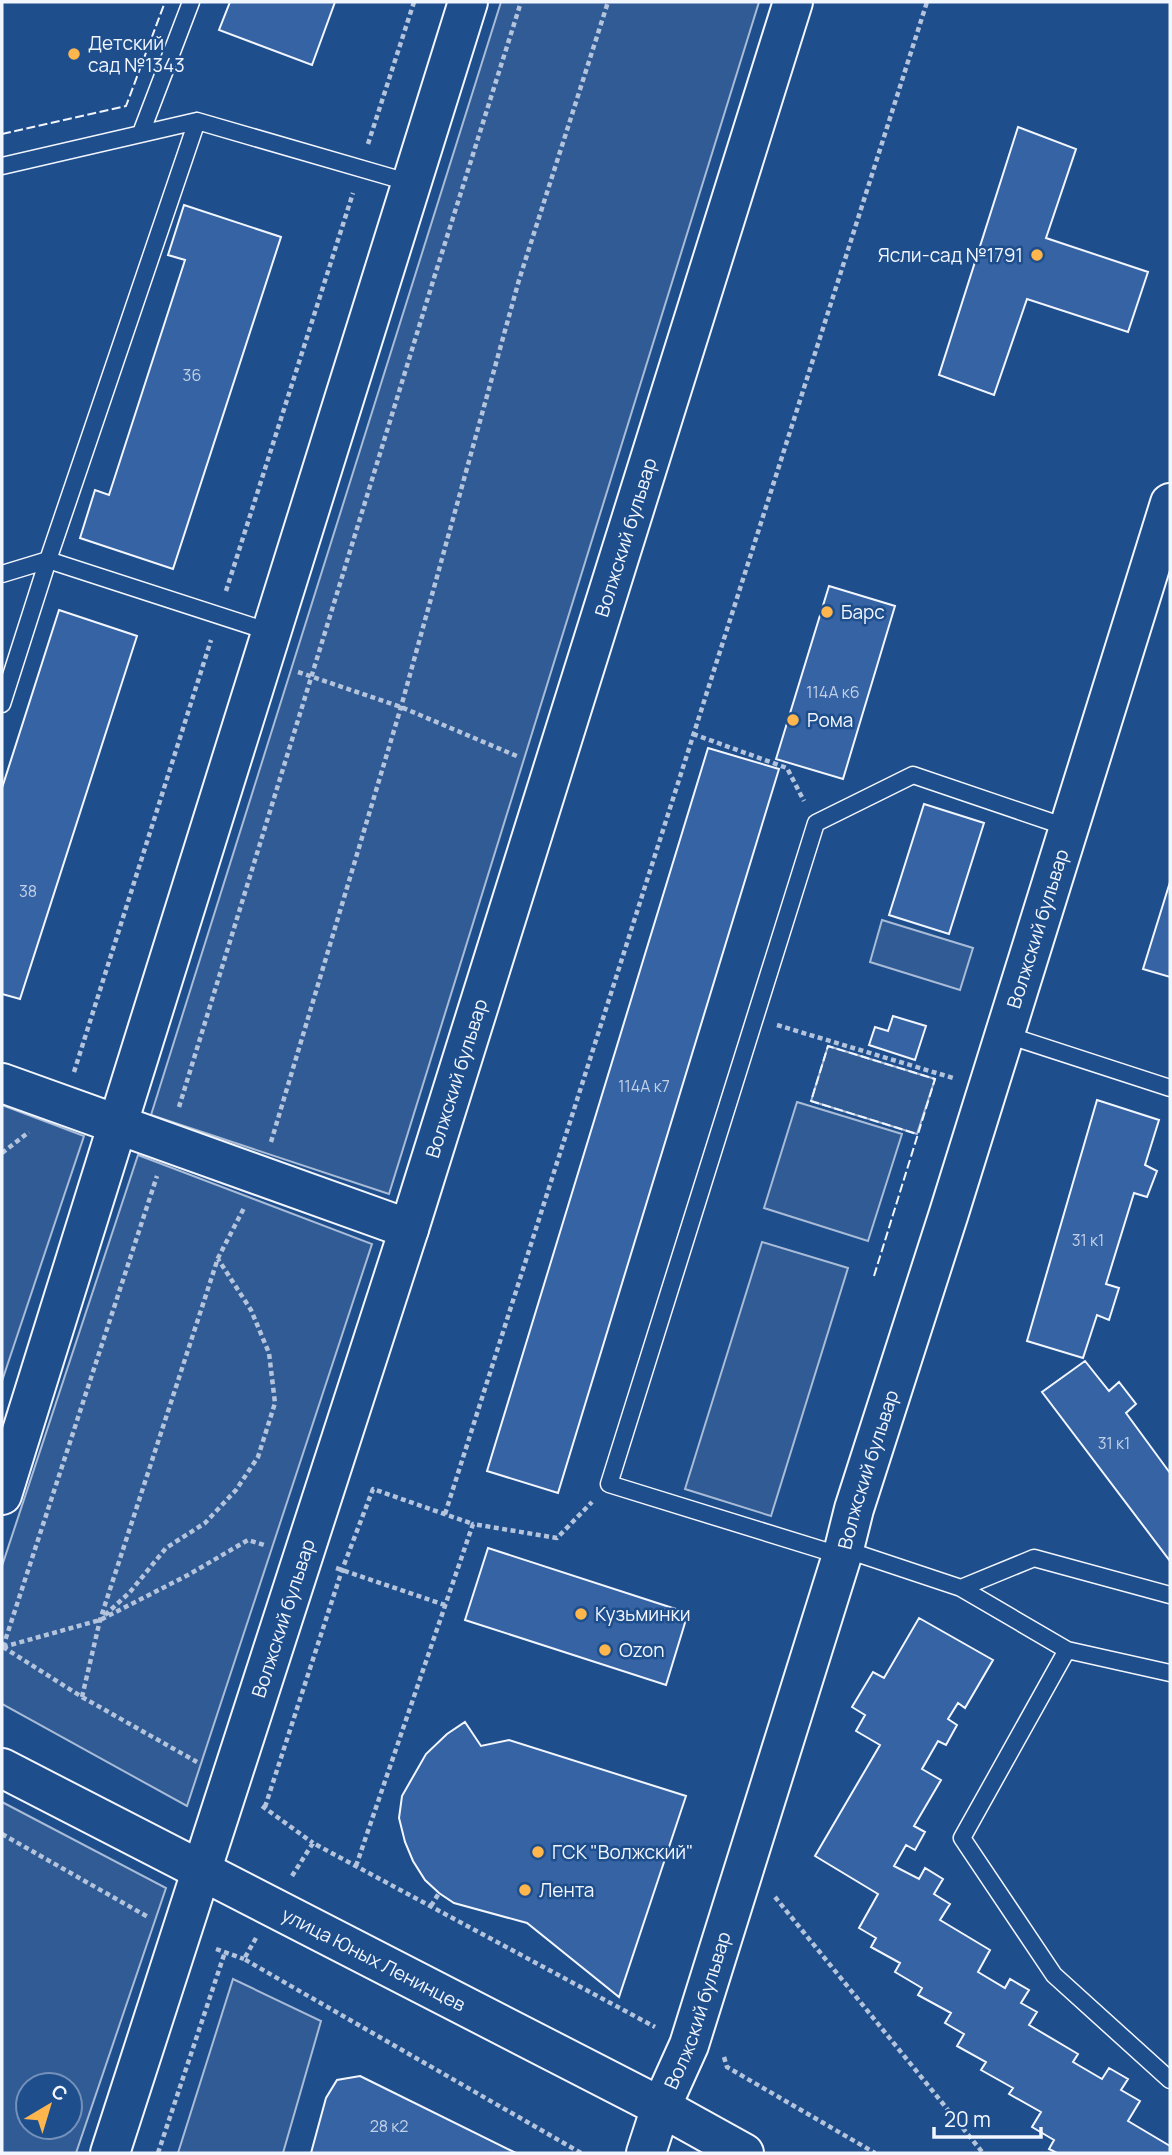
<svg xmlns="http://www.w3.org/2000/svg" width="1172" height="2155" font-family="Manrope,sans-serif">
  <rect width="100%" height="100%" fill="#1f4e8c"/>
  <path fill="#305b95" stroke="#a8bbd7" stroke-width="2" fill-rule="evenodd" d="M501 2H759L389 1194 151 1115Z
    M882 920 973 948 960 990 870 962Z
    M828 1046 935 1079 917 1134 811 1101Z
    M797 1102 902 1134 868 1241 764 1208Z
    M2 1105 84 1136 2 1381Z
    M138 1155 372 1244 187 1806 2 1704V1566Z
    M762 1242 848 1268 771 1516 685 1489Z
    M2 1802 166 1888 76 2153H2ZM28 2085H70V2127H28Z
    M233 1979 321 2021 283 2153H178Z"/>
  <path fill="#3563a3" stroke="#f2f6ff" stroke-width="2" d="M230 2H335L312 65 219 30Z
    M1018 127 1076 149 1046 238 1148 272 1128 332 1027 299 994 395 939 375Z
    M184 205 281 237 173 569 80 538 95 490 109 495 185 260 168 255Z
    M829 586 895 606 843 779 776 759Z
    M59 610 137 636 20 999 2 994V788Z
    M708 748 779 769 558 1493 487 1471Z
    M924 804 984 823 949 934 889 915Z
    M1170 882V977L1143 969Z
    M893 1016 926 1026 915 1060 869 1045 875 1027 888 1031Z
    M1097 1100 1159 1120 1145 1165 1157 1171 1147 1197 1134 1193 1106 1284 1119 1288 1109 1320 1097 1315 1083 1358 1027 1341Z
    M1085 1361 1109 1391 1119 1382 1136 1404 1126 1413 1170 1473V1561L1042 1392Z
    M488 1548 688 1613 666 1685 465 1620Z
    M919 1618 993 1660 965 1708 958 1703 948 1719 957 1725 946 1745 938 1741 922 1769 941 1780 914 1826 925 1832 915 1850 906 1845 894 1866 919 1879 925 1868 943 1879 934 1894 950 1904 940 1920 990 1950 978 1972 1005 1988 1010 1979 1029 1990 1021 2003 1037 2012 1029 2025 1078 2054 1073 2062 1102 2079 1109 2068 1128 2079 1121 2090 1140 2101 1128 2121 1170 2146V2153H1057L1049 2149 1054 2140 1032 2127 1041 2112 1009 2094 1013 2088 981 2070 986 2062 957 2046 964 2034 945 2023 951 2013 918 1995 922 1988 895 1972 900 1963 871 1947 876 1938 859 1928 878 1894 815 1856 880 1745 856 1731 865 1715 852 1707 873 1672 884 1678Z
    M465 1722 481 1746 509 1740 686 1796 619 1997 527 1923 454 1903 439 1893 425 1880 413 1861 405 1842 399 1818 402 1796 426 1754 447 1734Z
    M360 2076 516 2153H311L326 2098 337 2080Z"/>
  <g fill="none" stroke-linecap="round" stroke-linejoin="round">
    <g stroke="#f2f6ff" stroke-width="19">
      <path id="lane" d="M141 133 191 2
        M2 166 197 121 411 183
        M2 574 48 560 197 121
        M2 704 48 560 270 632
        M1004 1034 1170 1088
        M844 1549 961 1588 1067 1650 962 1838 1054 1975 1170 2080
        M842 1556 609 1484 816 823 913 775 1069 828
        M961 1588 1034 1558 1170 1595
        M1067 1650 1170 1673"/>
    </g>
    <g stroke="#f2f6ff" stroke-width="42">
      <g id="secondary">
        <path d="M2 1083 409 1229"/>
        <path d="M2 1495 468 2"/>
        <path id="s1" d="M2 1768 661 2107 744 2153"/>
        <path id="s2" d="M110 2153 409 1229 793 2"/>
        <path id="s3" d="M646 2153 661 2107 689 2045 844 1549 854 1509 949 1213 1170 503"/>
      </g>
    </g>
    <path stroke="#b3c4dc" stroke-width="4.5" stroke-dasharray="5 3.5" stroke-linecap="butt" d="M368 144 414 2
      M226 591 353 193
      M298 672 401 707 519 757
      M693 734 787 768 804 801
      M777 1025 953 1078
      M74 1072 211 640
      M179 1107 434 278 521 2
      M271 1142 401 707 519 280 608 2
      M2 1153 29 1132
      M445 1514 927 2
      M336 1568 445 1605
      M105 1615 130 1592 166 1548 205 1523 236 1490 258 1457 275 1403 269 1353 251 1310 218 1259
      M3 1647 157 1176
      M3 1647 100 1620 188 1575 248 1540 267 1546
      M3 1647 82 1697 197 1762
      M82 1697 100 1620 218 1258 244 1208
      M262 1806 313 1843
      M265 1807 342 1570 373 1489 473 1524
      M2 1834 148 1917
      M356 1866 473 1524 557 1538 592 1502
      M292 1876 313 1843 655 2027
      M775 1897 983 2153
      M431 1906 439 1893
      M256 1938 244 1959 581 2153
      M216 1949 244 1959
      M724 2057 727 2067 875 2153
      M158 2153 225 1952"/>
    <use href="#lane" stroke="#1f4e8c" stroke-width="16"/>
    <use href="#secondary" stroke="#1f4e8c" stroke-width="38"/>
    <path stroke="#f2f6ff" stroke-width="2" stroke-dasharray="9 3.5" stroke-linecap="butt" d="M2 134 126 106 165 2
      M874 1276 935 1079 828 1046 811 1101 917 1134"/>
  </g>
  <g fill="#ffb74d" stroke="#1f4e8c" stroke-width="2.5">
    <circle cx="74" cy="54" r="7"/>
    <circle cx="1037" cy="255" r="7"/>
    <circle cx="827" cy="612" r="7"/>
    <circle cx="793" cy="720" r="7"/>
    <circle cx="581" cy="1614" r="7"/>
    <circle cx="605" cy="1650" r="7"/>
    <circle cx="538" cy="1852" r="7"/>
    <circle cx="525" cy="1890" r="7"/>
  </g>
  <g text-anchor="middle" stroke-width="5" stroke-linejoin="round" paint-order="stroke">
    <g font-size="16" fill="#c3d1e8">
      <text x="192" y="381">36</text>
      <text x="833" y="698">114А к6</text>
      <text x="28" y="897">38</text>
      <text x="644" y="1092">114А к7</text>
      <text x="1088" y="1246">31 к1</text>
      <text x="1114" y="1449">31 к1</text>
      <text x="389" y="2132">28 к2</text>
    </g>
    <g font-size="19" fill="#f2f6ff" stroke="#1f4e8c" text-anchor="start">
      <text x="88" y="50">Детский<tspan x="88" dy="22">сад №1343</tspan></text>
      <text x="1023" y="262" text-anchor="end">Ясли-сад №1791</text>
      <text x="841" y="619">Барс</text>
      <text x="807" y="727">Рома</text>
      <text x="595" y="1621">Кузьминки</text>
      <text x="619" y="1657">Ozon</text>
      <text x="552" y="1859">ГСК "Волжский"</text>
      <text x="539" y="1897">Лента</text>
    </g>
    <g font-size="19" fill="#f2f6ff" stroke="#1f4e8c">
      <text dy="7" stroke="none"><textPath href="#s2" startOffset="1696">Волжский бульвар</textPath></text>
      <text dy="7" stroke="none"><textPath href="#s3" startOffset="1286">Волжский бульвар</textPath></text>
      <text dy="7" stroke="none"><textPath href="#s2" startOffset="1129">Волжский бульвар</textPath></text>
      <text dy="7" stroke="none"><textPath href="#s3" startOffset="719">Волжский бульвар</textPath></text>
      <text dy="7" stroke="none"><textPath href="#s2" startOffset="562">Волжский бульвар</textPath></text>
      <text dy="7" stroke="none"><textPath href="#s1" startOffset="418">улица Юных Ленинцев</textPath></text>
      <text dy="7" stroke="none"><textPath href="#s3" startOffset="152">Волжский бульвар</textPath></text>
    </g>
  </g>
  <rect width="1172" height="2155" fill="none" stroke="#f2f6ff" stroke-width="7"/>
  <g transform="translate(49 2106) rotate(38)"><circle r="33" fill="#1f4e8c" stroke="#7391ba" stroke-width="2"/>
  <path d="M0-5L12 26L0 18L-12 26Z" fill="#ffb74d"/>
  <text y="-10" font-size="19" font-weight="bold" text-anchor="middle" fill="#f2f6ff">С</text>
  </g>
  <path d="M934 2127v10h107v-10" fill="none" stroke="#f2f6ff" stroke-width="3.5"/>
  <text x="944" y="2127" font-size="21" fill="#f2f6ff" stroke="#1f4e8c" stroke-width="5" paint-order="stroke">20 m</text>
</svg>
